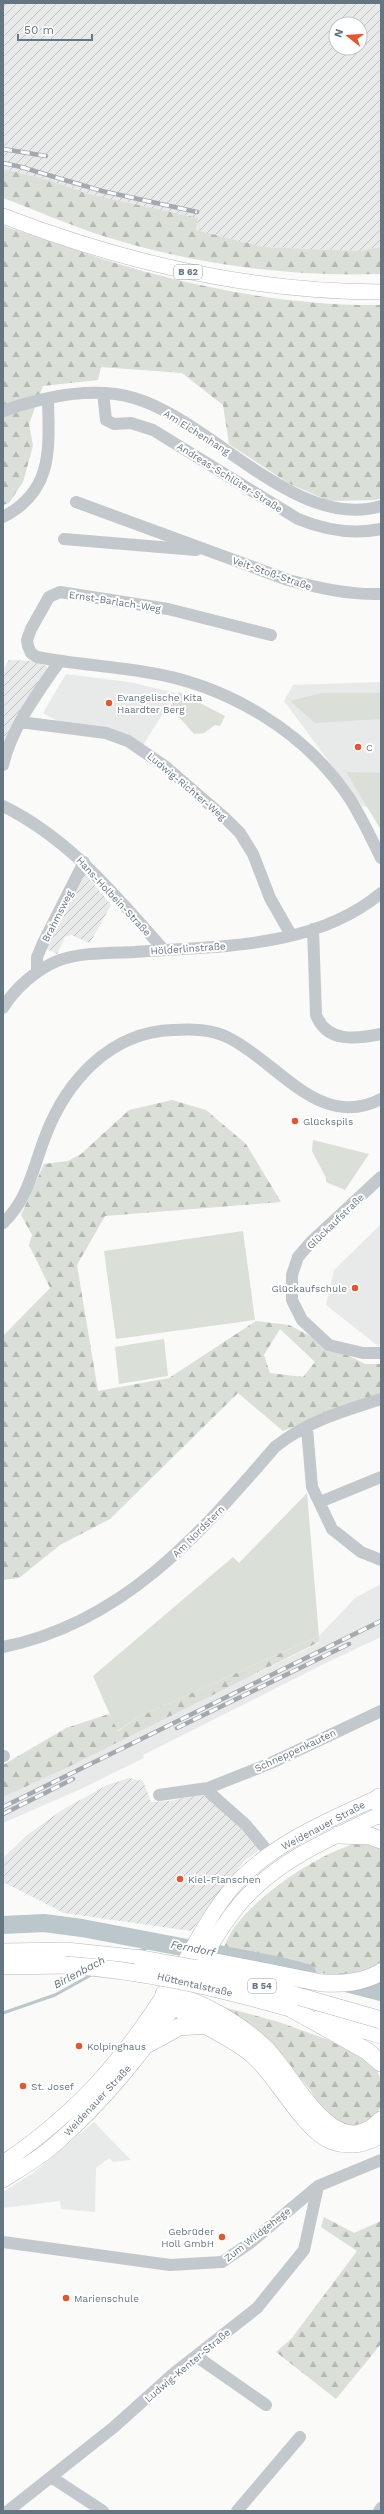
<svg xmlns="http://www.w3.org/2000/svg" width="384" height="2514" font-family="'Work Sans',sans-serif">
  <defs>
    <pattern id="industrial-furrows" width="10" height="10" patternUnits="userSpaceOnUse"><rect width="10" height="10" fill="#e8e9e9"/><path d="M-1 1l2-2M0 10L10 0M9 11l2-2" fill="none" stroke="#c0c1c2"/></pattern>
    <pattern id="forest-firs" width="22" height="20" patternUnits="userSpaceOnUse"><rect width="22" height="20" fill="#dadfd7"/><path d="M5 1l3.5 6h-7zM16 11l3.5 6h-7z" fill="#b4b9b4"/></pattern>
  </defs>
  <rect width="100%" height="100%" fill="#fafaf8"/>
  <path fill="#e8e9e9" d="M66 674 129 682 176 693 143 745 59 722 43 713Z
    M381 682V812L362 806 284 701 293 685Z
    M381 1224V1343L378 1346 326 1305 334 1270Z
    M381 1584V1637L330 1661 143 1755 144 1758 81 1789 3 1823V1797L319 1643V1636L355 1598Z
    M94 2122 131 2160 113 2162 109 2158 96 2168 95 2212 61 2209 60 2201 3 2208V2192L33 2173Z"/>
  <path fill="url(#industrial-furrows)" fill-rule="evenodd" d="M3 3H381V247L358 251 264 247 196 230 198 218 89 194 45 179 3 169ZM336 24H360V48H336Z
    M9 660 34 661 46 666 48 670 3 746V670Z
    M84 872 111 905 90 943 71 935 65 937 57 954 45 948Z
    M129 1778 143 1781 151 1802 171 1801 201 1793 226 1812 260 1849 244 1861 191 1931 64 1913 3 1882V1858L27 1835 62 1810 107 1785Z"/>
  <path fill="#dadfd7" d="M179 692 225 716 220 726 215 725 204 733 194 734 170 707Z
    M322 693H381V719L315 723 290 701Z
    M346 772 381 773V830Z
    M313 1140 369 1154 345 1190 326 1182V1178L312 1151Z
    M243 1231 255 1320 116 1339 104 1251Z
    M164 1339 168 1376 119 1384 115 1347Z
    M307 1493 319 1636 138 1717 117 1731 93 1676 233 1557 239 1563Z"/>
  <path fill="url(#forest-firs)" fill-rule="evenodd" d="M3 169 45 179 89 194 198 218 196 230 264 247 358 251 381 247V274C286 277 191 264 100 235 67 224 35 210 3 198Z
    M3 226C56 242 108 263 162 276 232 294 308 306 381 305V498L376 500 329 501 288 483 229 444 223 405 182 373 101 367 98 380 43 386 29 424 33 446 23 482 9 503 3 505Z
    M172 1100 206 1110 246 1144 281 1202 105 1216 77 1265 98 1391 169 1378 256 1321 289 1325 365 1364H381V1393L283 1431 238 1393 110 1519 60 1545 19 1578 3 1580V1336L50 1288 29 1245 32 1235 21 1215 44 1164 68 1161 81 1154 129 1110ZM280 1329 315 1362 303 1377 270 1373 264 1355Z
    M319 1636V1642L62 1770 3 1797V1765L66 1728 109 1714 118 1731 138 1717Z
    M359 1842 381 1848V1962C349 1991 260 1960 222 1952 226 1943 230 1932 236 1925 264 1890 317 1855 359 1842Z
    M219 2006 279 2022 334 2042 360 2057 376 2068 381 2080V2106L377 2114 362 2124 350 2126 335 2122 321 2110 311 2091 272 2045Z
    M324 2217 354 2233 381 2221V2344L336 2399 276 2352 292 2338 357 2251 321 2227Z"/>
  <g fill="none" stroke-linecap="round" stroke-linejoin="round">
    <path stroke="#bbc7cb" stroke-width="3" d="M137 1952 162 1942
      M3 2013 55 1995 93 1974"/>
    <path stroke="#bbc7cb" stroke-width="18" d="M3 1925 44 1923 82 1928 276 1965 307 1973
      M342 1982 381 1992"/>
    <g stroke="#b5babe" stroke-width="16">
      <path id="major" d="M3 216C125 263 250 292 381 292
        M196 1969C213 1943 228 1914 251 1892 286 1856 336 1836 381 1814
        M3 2163C81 2110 127 2055 176 1976 196 1944 214 1905 241 1878 281 1839 332 1819 381 1796
        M3 2180C20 2169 38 2159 53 2146 101 2105 148 2048 181 1995"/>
    </g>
    <g stroke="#b4b9bd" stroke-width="18">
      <path id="highway" d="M379 1797 381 1816
        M338 1835 370 1836 381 1840
        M3 1952 66 1951 142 1959
        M3 1966 65 1965
        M164 1994C187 2023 227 2031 254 2056 279 2078 303 2129 332 2141 349 2147 367 2144 381 2134
        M164 1994C199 1999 240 2024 265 2048 294 2076 334 2169 381 2120
        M290 2008 367 2051 381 2063
        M321 2017 381 2035
        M146 2045 179 2027 208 2025"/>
    </g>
    <path stroke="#c3c8cc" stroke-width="12" d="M103 393 106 420 114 424 131 423 153 430 298 519C325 530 352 535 381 529
      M3 411C43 397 93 386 134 398 211 420 297 532 381 506
      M76 502 288 580C319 588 349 595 381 594
      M3 517C54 491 49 448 48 399
      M64 539 196 550
      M271 635 168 609 60 592 49 597 31 629 27 640 28 646 31 653 37 657C73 664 109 666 145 672 226 684 305 731 350 799 362 818 371 838 381 858
      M20 722 106 733 128 741 166 767 225 818 240 833 253 854 270 898 291 935
      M3 765C12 727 37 694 59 662
      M3 806C70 839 115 895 164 950
      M313 929 316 1015C327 1043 356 1039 381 1034
      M37 972V957L43 943 84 862
      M3 1008C15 988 36 970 57 961 81 952 110 953 135 952 218 946 314 949 381 893
      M381 1177 311 1242 298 1257 292 1275V1300L302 1320 329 1345 363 1353H381
      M3 1223C28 1200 33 1168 45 1137 66 1081 110 1032 173 1030 192 1029 212 1029 229 1038 279 1063 320 1131 381 1099
      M307 1428 312 1487 332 1529 361 1552 381 1560
      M320 1502 381 1477
      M3 1647C123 1623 199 1535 275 1447 306 1422 343 1411 381 1399
      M3 1756H4
      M208 1788 210 1793 246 1825 270 1854
      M159 1795 208 1788 271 1763 381 1711
      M3 2242 170 2265 222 2262 250 2243 318 2186 381 2160
      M196 2356 266 2405
      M51 2477 103 2511
      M8 2511 114 2427 173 2374 257 2308 304 2250 318 2186
      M237 2511 300 2437
      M379 2511 381 2508"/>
    <use href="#major" stroke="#fff" stroke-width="15"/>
    <use href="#highway" stroke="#fff" stroke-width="17"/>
    <g stroke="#a2aab0" stroke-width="4.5">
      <path id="rail" d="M3 149 46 156
        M3 163 26 168
        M21 167 102 191 197 212
        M177 1728 349 1644
        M3 1807 381 1621
        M3 1814 73 1779"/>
    </g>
    <use href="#rail" stroke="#fff" stroke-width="3" stroke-dasharray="9" stroke-linecap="butt"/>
    <g stroke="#b4b9bd" stroke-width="18" stroke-linecap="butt">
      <path id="highway-bridge" d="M142 1959 210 1971 381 2020
        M206 1960 322 1983C343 1984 362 1983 381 1972
        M65 1965C143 1970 215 1987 290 2008"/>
    </g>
    <use href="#highway-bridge" stroke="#fff" stroke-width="17"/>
  </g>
  <g fill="#e4572e" stroke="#fff" stroke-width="1.5">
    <circle cx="109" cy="703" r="4"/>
    <circle cx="358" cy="747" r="4"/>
    <circle cx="295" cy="1121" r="4"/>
    <circle cx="355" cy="1288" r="4"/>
    <circle cx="180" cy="1879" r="4"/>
    <circle cx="79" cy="2046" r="4"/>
    <circle cx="23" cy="2086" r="4"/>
    <circle cx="222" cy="2237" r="4"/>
    <circle cx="66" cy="2298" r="4"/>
  </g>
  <g text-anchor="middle" stroke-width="4" stroke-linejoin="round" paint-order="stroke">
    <g fill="#fff" stroke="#939fa8" stroke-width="1">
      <rect x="174" y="265" width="28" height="14" rx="3"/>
      <rect x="248" y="1979" width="28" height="14" rx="3"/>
    </g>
    <g font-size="9" font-weight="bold" fill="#657683">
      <text x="188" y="275">B 62</text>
      <text x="262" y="1989">B 54</text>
    </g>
    <g font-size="10" fill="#657683" stroke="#fff">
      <text transform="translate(197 432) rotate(32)" y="4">Am Eichenhang</text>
      <text transform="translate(230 477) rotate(32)" y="4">Andreas-Schlüter-Straße</text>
      <text transform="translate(272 573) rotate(19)" y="4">Veit-Stoß-Straße</text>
      <text transform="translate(115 601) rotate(9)" y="4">Ernst-Barlach-Weg</text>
      <text transform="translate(187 786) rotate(40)" y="4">Ludwig-Richter-Weg</text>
      <text transform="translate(114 896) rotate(47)" y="4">Hans-Holbein-Straße</text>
      <text transform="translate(57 916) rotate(-63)" y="4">Brahmsweg</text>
      <text transform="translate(188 948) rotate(-4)" y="4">Hölderlinstraße</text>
      <text transform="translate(335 1221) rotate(-44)" y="4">Glückaufstraße</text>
      <text transform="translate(198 1531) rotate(-45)" y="4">Am Nordstern</text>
      <text transform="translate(295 1750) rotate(-25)" y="4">Schneppenkauten</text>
      <text transform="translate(323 1825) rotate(-28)" y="4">Weidenauer Straße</text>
      <text transform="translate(195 1984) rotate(13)" y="4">Hüttentalstraße</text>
      <text transform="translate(97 2100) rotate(-47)" y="4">Weidenauer Straße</text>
      <text transform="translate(257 2234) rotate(-38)" y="4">Zum Wildgehege</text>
      <text transform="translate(187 2365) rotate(-40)" y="4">Ludwig-Kenter-Straße</text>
    </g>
    <g font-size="10" fill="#657683" stroke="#fff" text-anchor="start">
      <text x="117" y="701">Evangelische Kita<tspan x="117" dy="12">Haardter Berg</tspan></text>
      <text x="366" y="751">C</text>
      <text x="303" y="1125">Glückspils</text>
      <text x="347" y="1292" text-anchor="end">Glückaufschule</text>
      <text x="188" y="1883">Kiel-Flanschen</text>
      <text x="87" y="2050">Kolpinghaus</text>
      <text x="31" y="2090">St. Josef</text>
      <text x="214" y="2235" text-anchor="end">Gebrüder<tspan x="214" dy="12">Holl GmbH</tspan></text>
      <text x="74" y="2302">Marienschule</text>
    </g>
    <g font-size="11" font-style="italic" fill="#60757c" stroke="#fff">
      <text transform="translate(193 1948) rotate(11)" y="4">Ferndorf</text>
      <text transform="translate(79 1972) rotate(-28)" y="4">Birlenbach</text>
    </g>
  </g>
  <rect width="384" height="2514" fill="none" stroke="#657683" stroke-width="8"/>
  <g transform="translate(348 36) rotate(287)"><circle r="19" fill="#ffffff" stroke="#c1c8cd"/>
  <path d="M0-3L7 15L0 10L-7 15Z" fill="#e4572e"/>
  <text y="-6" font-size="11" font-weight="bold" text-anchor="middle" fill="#657683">N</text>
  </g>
  <path d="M18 34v6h74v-6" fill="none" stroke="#657683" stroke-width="2"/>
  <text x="24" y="34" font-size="12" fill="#657683" stroke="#ffffff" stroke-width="3" paint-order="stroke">50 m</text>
</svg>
